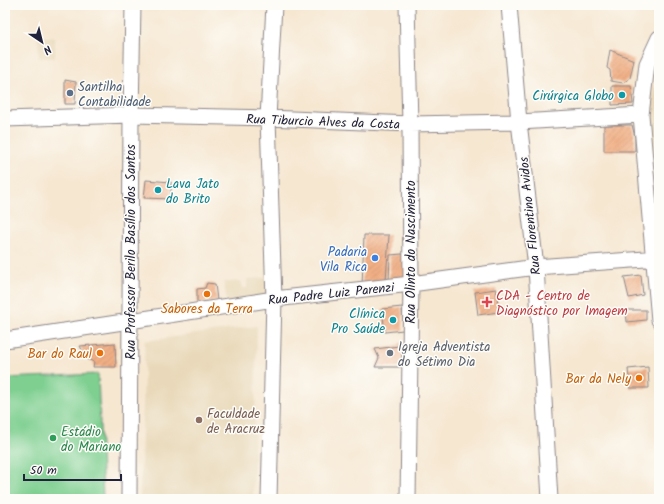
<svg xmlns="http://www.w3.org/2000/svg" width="664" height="504" font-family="Kalam,sans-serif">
  <defs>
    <pattern id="building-hatch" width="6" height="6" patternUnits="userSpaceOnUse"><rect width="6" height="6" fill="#f1af84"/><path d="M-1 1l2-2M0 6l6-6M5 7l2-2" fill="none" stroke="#ce9673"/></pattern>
  </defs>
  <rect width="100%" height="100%" fill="#fdfcf7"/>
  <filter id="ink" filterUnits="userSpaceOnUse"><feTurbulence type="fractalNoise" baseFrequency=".025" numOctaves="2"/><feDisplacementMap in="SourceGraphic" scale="8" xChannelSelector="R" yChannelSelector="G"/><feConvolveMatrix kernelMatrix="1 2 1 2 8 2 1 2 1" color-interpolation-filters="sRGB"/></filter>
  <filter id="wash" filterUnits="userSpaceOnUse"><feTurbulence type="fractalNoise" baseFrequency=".012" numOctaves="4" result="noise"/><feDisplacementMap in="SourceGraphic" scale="16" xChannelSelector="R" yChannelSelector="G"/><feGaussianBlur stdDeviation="0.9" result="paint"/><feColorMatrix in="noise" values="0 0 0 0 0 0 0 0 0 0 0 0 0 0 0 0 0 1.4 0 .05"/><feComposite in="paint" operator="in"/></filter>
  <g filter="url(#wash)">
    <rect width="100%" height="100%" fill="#f6e7d1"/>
    <path fill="#e9d9ba" d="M38 37H55V58H39Z
      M659 71V210L649 130 655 78Z
      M274 277 271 296 227 303 224 282 241 281 242 288H247V279Z
      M257 326 253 499H140L145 341Z"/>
    <path fill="#7ecf90" stroke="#507866" d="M98 374 103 499H5V378Z"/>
    <g id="blocks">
      <path fill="url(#building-hatch)" d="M610 50 634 60 630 78 623 83 611 81 610 70 607 68Z
        M65 80 76 82 75 104H65Z
        M612 86H631L633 104 612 105Z
        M604 125H632L635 137V151H604Z
        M146 180 171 182V199L144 198Z
        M364 235H389L386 281 362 286Z
        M402 254 408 258 407 277 389 281 390 255Z
        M641 275 643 295 629 298 624 277Z
        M207 283 215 284 217 300 197 303V289L205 288Z
        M496 289 499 312 478 315 475 292Z
        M402 307 403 330 385 332 382 309Z
        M626 310H646V320L627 322Z
        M115 343 116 367H93L94 362 87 359 80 346Z
        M399 343H403V358L401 367H375L379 358 375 349 399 346Z
        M648 367 649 388H630L628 369Z"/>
    </g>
  </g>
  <g filter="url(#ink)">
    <use href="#blocks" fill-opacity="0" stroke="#8c8486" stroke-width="1"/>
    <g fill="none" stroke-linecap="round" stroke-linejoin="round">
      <g stroke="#8c8486" stroke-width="17">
        <path id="minor" d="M407 5 410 124 411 284 408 499
          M509 5 519 122 536 267 550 499
          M659 38 647 64 641 115 659 320
          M5 119 131 115 268 118 410 124 519 122 641 115
          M5 340 274 299 411 284 536 267 659 258
          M129 499 131 115 133 5
          M269 499 274 299 268 118 274 5"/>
      </g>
      <use href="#minor" stroke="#fff" stroke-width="15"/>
    </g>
  </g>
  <circle fill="#5c6f8a" stroke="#fdfcf7" stroke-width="1.5" cx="70" cy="93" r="4"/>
  <g fill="#0f9aa8" stroke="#fdfcf7" stroke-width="1.5">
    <circle cx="622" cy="95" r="4"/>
    <circle cx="158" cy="190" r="4"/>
    <circle cx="393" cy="320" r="4"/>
  </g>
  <circle fill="#3f7fe0" stroke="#fdfcf7" stroke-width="1.5" cx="375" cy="258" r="4"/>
  <g fill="#e8710a" stroke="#fdfcf7" stroke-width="1.5">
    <circle cx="207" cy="294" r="4"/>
    <circle cx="100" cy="353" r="4"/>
    <circle cx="639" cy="378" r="4"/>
  </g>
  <path fill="#e0444e" stroke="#fdfcf7" stroke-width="1.5" d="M485 296h4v4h4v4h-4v4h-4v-4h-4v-4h4z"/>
  <circle fill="#6b7280" stroke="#fdfcf7" stroke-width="1.5" cx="390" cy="353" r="4"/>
  <circle fill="#8d6e63" stroke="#fdfcf7" stroke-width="1.5" cx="199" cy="420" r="4"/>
  <circle fill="#2e9e5b" stroke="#fdfcf7" stroke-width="1.5" cx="53" cy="438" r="4"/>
  <g text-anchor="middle" stroke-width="3" stroke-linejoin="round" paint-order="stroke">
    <g font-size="13" fill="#4e5e75" stroke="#fdfcf7" text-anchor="start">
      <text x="78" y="91">Santilha<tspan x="78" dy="15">Contabilidade</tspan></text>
    </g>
    <g font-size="13" fill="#0d838f" stroke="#fdfcf7" text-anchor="end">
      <text x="614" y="100">Cirúrgica Globo</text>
      <text x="166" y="188" text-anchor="start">Lava Jato<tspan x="166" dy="15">do Brito</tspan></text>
      <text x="385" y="318">Clínica<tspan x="385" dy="15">Pro Saúde</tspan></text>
    </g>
    <g font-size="13" fill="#22223b" stroke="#fdfcf7">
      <text transform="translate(323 121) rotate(2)" y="5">Rua Tiburcio Alves da Costa</text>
      <text transform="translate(529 216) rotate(-96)" y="5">Rua Florentino Avidos</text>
      <text transform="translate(130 252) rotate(-90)" y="5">Rua Professor Berilo Basílio dos Santos</text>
      <text transform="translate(410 252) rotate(-90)" y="5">Rua Olinto do Nascimento</text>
      <text transform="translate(331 293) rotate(-6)" y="5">Rua Padre Luiz Parenzi</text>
    </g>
    <g font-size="13" fill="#366cbe" stroke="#fdfcf7" text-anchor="end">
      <text x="367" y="256">Padaria<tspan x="367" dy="15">Vila Rica</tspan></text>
    </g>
    <g font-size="13" fill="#be3a42" stroke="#fdfcf7" text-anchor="start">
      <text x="496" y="300">CDA - Centro de<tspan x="496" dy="15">Diagnóstico por Imagem</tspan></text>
    </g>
    <g font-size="13" fill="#c56008" stroke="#fdfcf7" text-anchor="end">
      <text x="207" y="313" text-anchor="middle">Sabores da Terra</text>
      <text x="92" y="358">Bar do Raul</text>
      <text x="631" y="383">Bar da Nely</text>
    </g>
    <g font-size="13" fill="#5b616d" stroke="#fdfcf7" text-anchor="start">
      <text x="398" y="351">Igreja Adventista<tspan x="398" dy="15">do Sétimo Dia</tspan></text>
    </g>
    <g font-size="13" fill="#785e54" stroke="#fdfcf7" text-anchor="start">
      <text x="207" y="418">Faculdade<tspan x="207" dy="15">de Aracruz</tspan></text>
    </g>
    <g font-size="13" fill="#27864d" stroke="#fdfcf7" text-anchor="start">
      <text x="61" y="436">Estádio<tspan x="61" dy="15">do Mariano</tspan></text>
    </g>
  </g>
  <rect width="664" height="504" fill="none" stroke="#fdfcf7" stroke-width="20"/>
  <g transform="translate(42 42) rotate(145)" stroke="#fdfcf7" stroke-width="3" paint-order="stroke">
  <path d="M0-3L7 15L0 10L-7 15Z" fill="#22223b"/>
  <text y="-6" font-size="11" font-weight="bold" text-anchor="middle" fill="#22223b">N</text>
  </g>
  <path d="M24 474v6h97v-6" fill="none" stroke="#22223b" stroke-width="2"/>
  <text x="30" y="474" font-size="12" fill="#22223b" stroke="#fdfcf7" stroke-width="3" paint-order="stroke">50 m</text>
</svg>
